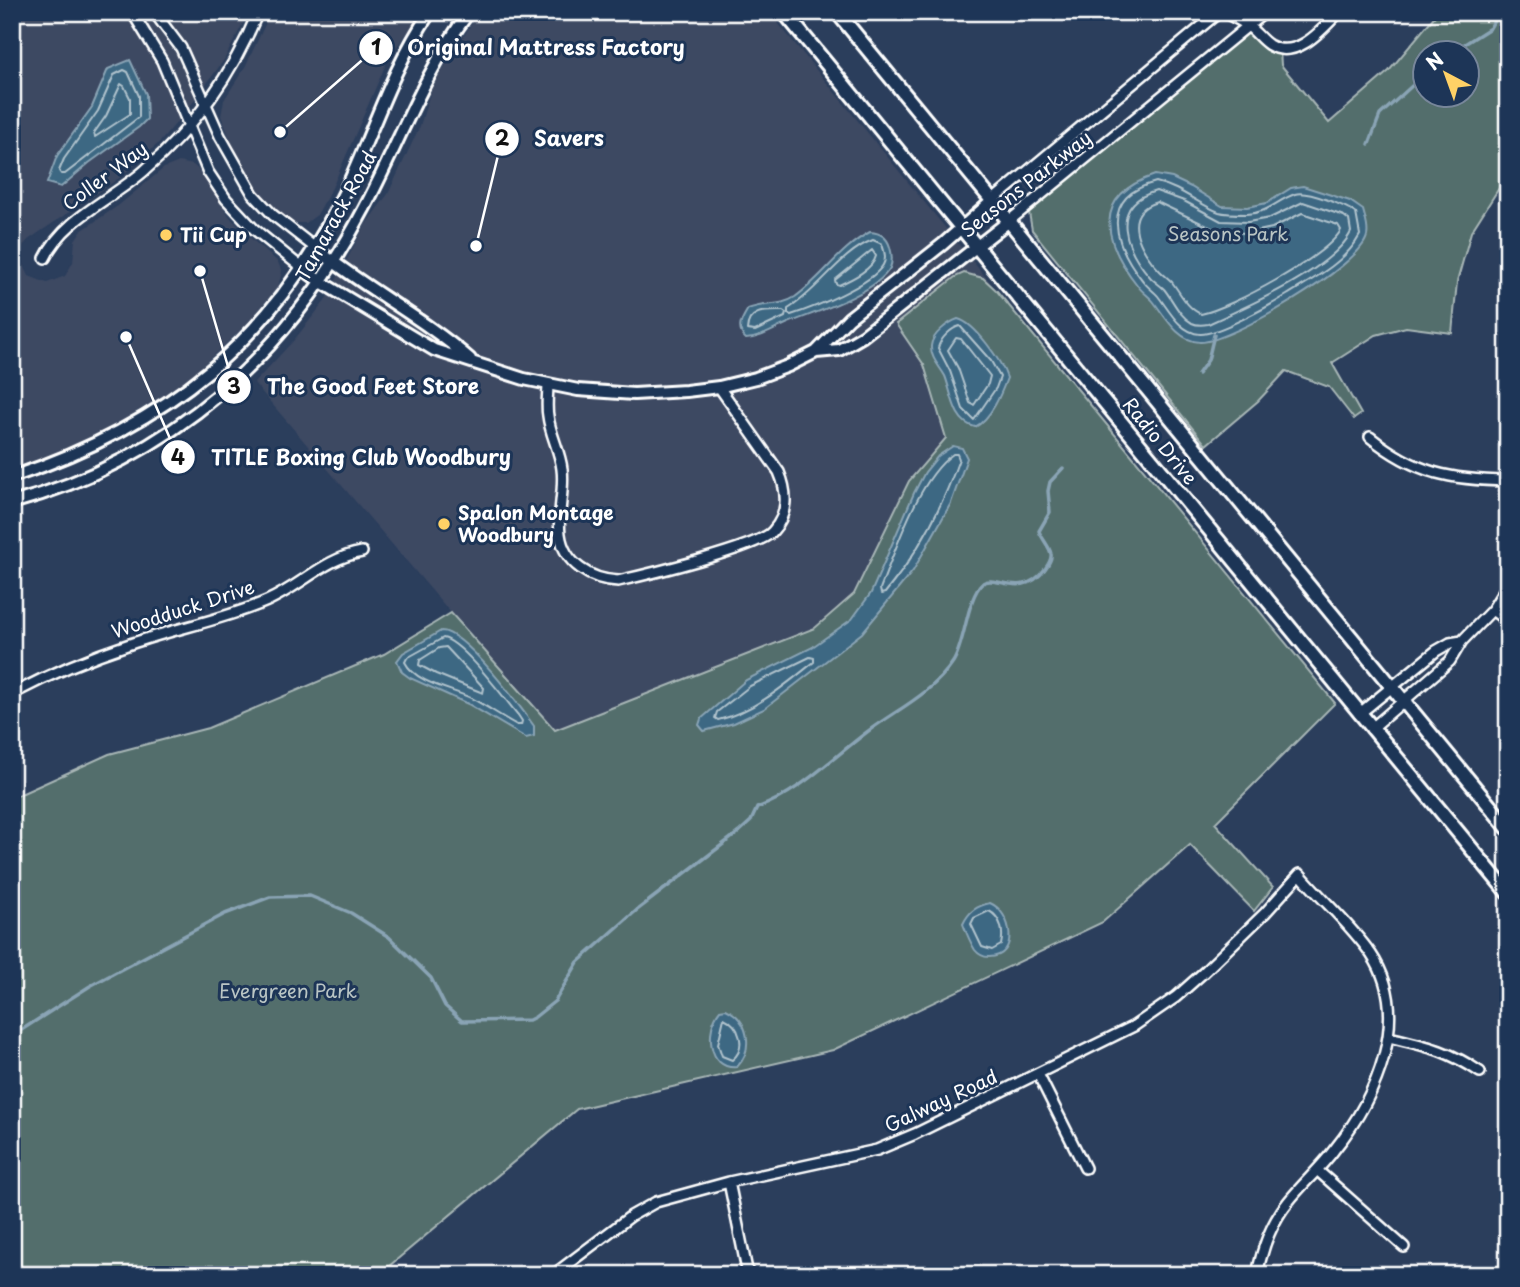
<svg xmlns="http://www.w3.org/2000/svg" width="1520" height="1287" font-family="'Playpen Sans',sans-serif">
  <rect width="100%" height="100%" fill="#2b3e5c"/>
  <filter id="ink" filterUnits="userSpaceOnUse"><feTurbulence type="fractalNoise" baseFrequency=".0143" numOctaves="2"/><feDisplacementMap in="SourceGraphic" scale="14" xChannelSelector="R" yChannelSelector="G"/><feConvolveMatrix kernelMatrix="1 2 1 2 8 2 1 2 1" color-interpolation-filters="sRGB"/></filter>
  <g filter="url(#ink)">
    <path fill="#3c4862" d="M12 12H249L224 60 188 109 160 142 118 179 28 240 23 246 21 259 29 276 47 283 65 276 73 262 75 240 81 231 119 205 164 168 179 162 193 165 199 170 230 217 247 235 278 262 282 272 278 287 247 324 197 371 171 391 95 437 50 456 12 469Z
      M271 12H423L389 57 332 188 317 215 306 223H295L285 218 256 187 240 164 221 116 224 100 245 67Z
      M479 12H769L997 291 980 276 961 273 896 324 924 365 947 438 909 481 854 594 815 628 555 730 451 613 254 383 294 340 325 301 365 225 388 194 420 126 430 93 437 78Z"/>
    <path fill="#526e6c" stroke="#a8b6b6" stroke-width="2" fill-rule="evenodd" d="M1438 12H1508V174L1471 232 1457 282 1452 333 1406 327 1376 335 1332 363 1361 414 1354 419 1329 387 1286 371 1258 401 1206 445 1032 230 1028 207 1248 26 1280 50 1281 65 1329 123 1389 71ZM1426 52H1468V94H1426Z
      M964 273 983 278 997 291 1335 703 1215 823 1273 887 1254 911 1190 845 1103 922 833 1050 577 1109 388 1267 382 1275H12V798L109 754 208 728 384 654 451 613 555 730 815 628 854 594 909 481 946 438 924 365 896 324 955 277Z"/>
    <path fill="#3c6883" stroke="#8aa4b5" stroke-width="2" d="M130 60 146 94 147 119 139 127 89 163 61 187 47 183 57 156 92 107 108 69Z
      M1155 175 1172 178 1191 187 1222 206 1247 207 1267 203 1291 188 1303 186 1350 201 1363 210C1365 218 1369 228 1367 236 1361 266 1229 343 1200 342 1177 341 1165 316 1153 301 1149 296 1142 292 1138 286 1103 242 1091 196 1155 175Z
      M870 232C881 233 887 237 890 247 892 254 893 261 890 268 875 294 813 313 786 324 772 330 761 338 746 339 735 329 742 319 748 309 764 302 780 307 795 297 822 278 840 248 870 232Z
      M958 319C975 323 1002 362 1007 378 1001 394 991 419 975 427 953 422 952 393 945 376 940 367 930 357 931 346 932 334 949 322 958 319Z
      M953 446 962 448 967 458 951 503 913 571 862 633 764 709 734 723 704 731 699 725 701 719 746 680 811 648 852 619 871 593 914 493 925 472 938 456Z
      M441 631C465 631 519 705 534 726V736L526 738 468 704 410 678 402 672 397 661 403 653Z
      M990 903C1012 912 1020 957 989 957 983 957 979 955 975 950 970 942 966 932 963 924 969 911 977 906 990 903Z
      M726 1009C749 1020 754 1049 737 1067 707 1070 705 1028 720 1010Z"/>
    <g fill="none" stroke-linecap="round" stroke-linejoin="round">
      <path stroke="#b1c3cd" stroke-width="2" d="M124 70 128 72 139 96V117L65 174H61L59 171 64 159 98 111 114 75Z
        M121 84 124 86 130 98V114L95 137 94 133 106 116Z
        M1156 182C1182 188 1196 203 1219 212 1226 214 1238 214 1246 214 1269 213 1277 200 1295 194 1307 190 1346 206 1356 213L1360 235C1346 262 1313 279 1287 295 1271 305 1217 335 1200 334 1180 333 1169 310 1158 296 1154 291 1147 287 1143 281 1114 245 1098 197 1156 182Z
        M1156 191 1184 201 1221 221 1248 222 1270 218 1303 202 1344 216 1349 220 1351 232C1333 269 1246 307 1208 324 1203 325 1198 326 1192 323 1179 316 1173 300 1164 289 1160 285 1155 282 1151 278 1126 250 1107 205 1156 191Z
        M1157 202 1220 232 1249 233 1272 228 1302 213 1338 225 1341 230C1327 256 1231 308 1201 314 1187 308 1181 294 1172 282 1168 278 1164 275 1160 271 1141 252 1119 213 1157 202Z
        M873 240 882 244C884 251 887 258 883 265 871 285 813 308 791 315L788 314V309C818 291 841 252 873 240Z
        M872 250 876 256C873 269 852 279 839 285L836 284 835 280Z
        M783 311 786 313 785 317 755 331 747 330C748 309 767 311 783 311Z
        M960 326 991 361 1000 377 996 388 974 420 963 409 950 371 938 348C940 339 951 328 960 326Z
        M956 338 961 339 990 376 988 384 974 405 970 403 958 368 948 350Z
        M953 454H957L959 459C942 508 918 553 885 593L881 594 880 589C896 549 918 479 953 454Z
        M443 638C462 641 504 698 518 715L522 721 521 725H517C502 717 488 707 473 699 453 689 416 684 405 662L407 658Z
        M446 647 484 688 483 693 436 674 419 665 420 660 439 648Z
        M810 657 814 658V662C784 686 755 711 718 720L715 718 717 712 750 686Z
        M989 911C1001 917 1004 932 1001 945L992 950 982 947 971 924 974 918Z
        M724 1018C740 1025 747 1048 732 1060L722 1056 718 1044Z"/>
      <path stroke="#8aa4b5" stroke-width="3.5" d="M1452 52 1490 28 1499 12
        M1369 144 1380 115 1426 73
        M1198 374 1208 360 1214 335
        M12 1036 90 986 225 914 270 897 310 896 351 913 389 937 431 978 445 1006 462 1021 529 1020 535 1017 555 1001 578 962 637 910 739 832 751 821 757 808C799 793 831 759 867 732 896 710 932 694 953 662 965 644 967 596 983 583 995 574 1023 600 1045 569 1048 565 1052 559 1051 554 1050 547 1042 539 1039 531L1050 512 1048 491 1050 482 1063 468"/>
      <g stroke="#fff" stroke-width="14">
        <path id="minor" d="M132 12 162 61 208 172 226 199 254 229 302 268
          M154 12 181 48 220 136 253 194 273 215 314 247
          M1224 12C1232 17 1241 20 1248 26 1256 32 1261 40 1269 45 1296 61 1322 30 1339 12
          M992 201 1219 12
          M1009 221 1265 12
          M45 258C64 218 112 199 144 171 194 128 233 73 258 12
          M548 384C548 394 546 406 548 416 550 434 560 451 562 469 565 490 557 513 560 534 564 564 591 580 618 581 645 575 756 548 772 532 788 515 788 493 779 472L719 387
          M1370 437C1416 474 1451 480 1508 481
          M1492 610 1508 622
          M12 694C50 674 90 657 130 644 176 628 223 620 267 601 301 586 325 558 362 552
          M1359 714 1436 651 1450 643 1462 641
          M1371 729 1450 661 1462 641 1492 610 1508 584
          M1389 1037C1426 1046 1448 1050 1480 1072
          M1038 1074 1085 1168
          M1317 1170 1404 1247
          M729 1182 748 1275
          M553 1275 631 1216 656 1202 729 1182 877 1150 915 1134 1134 1026 1176 997 1203 973 1265 913 1300 874C1323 901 1351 925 1371 954 1413 1016 1376 1098 1334 1150 1320 1169 1302 1184 1288 1202 1271 1223 1262 1249 1257 1275"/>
      </g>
      <g stroke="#fff" stroke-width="16">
        <path id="tertiary" d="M314 247C364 288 422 317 470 359
          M302 268 321 282 434 350 524 379 578 390 634 394 686 391 719 387 756 378 788 366 816 352 849 318 943 244 992 201
          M816 352 839 350 863 336 1009 221
          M12 477C165 426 274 340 344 193 373 132 391 70 430 12
          M12 503C172 459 288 354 364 209 399 143 424 72 469 12"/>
      </g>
      <g stroke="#fff" stroke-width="18">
        <path id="secondary" d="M784 12 1508 893
          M837 12 1508 828"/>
      </g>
      <use href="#minor" stroke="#1d3557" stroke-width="9"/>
      <use href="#tertiary" stroke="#1d3557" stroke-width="10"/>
      <use href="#secondary" stroke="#1d3557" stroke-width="12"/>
    </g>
  </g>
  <g fill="#ffd166" stroke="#1d3557" stroke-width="2.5">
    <circle cx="166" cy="235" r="7"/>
    <circle cx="444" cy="524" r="7"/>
  </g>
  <g text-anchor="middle" stroke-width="6" stroke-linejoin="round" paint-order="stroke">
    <g font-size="19" fill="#fff" stroke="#1d3557">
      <text transform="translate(105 176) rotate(-37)" y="7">Coller Way</text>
      <text transform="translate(1026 184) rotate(-38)" y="7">Seasons Parkway</text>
      <text transform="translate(336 216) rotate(-61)" y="7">Tamarack Road</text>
      <text transform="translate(1160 441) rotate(51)" y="7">Radio Drive</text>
      <text transform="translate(183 609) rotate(-18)" y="7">Woodduck Drive</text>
      <text transform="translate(941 1101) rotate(-25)" y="7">Galway Road</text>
    </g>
    <g font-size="19" fill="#bac5c4" stroke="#1d3557">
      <text x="1228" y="241">Seasons Park</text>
      <text x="288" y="998">Evergreen Park</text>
    </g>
    <g font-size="19" font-weight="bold" fill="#fff" stroke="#1d3557" text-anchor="start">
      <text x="180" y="242">Tii Cup</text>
      <text x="458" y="520">Spalon Montage<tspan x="458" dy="22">Woodbury</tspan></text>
    </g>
  </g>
  <path fill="none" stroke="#fff" stroke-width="2.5" d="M280 132L376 48M476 246L502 139M200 271L234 387M126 337L178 457"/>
  <g fill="#fff" stroke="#1d3557" stroke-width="2.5">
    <circle cx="280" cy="132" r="7"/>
    <circle cx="476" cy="246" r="7"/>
    <circle cx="200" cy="271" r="7"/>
    <circle cx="126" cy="337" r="7"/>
    <circle cx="376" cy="48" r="18"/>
    <circle cx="502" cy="139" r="18"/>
    <circle cx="234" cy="387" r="18"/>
    <circle cx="178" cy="457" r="18"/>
  </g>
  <g font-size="21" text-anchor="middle" font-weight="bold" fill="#111">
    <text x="376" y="55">1</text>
    <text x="502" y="146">2</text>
    <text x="234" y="394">3</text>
    <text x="178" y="465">4</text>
  </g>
  <g font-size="21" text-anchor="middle" font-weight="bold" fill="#fff" stroke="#1d3557" stroke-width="6" stroke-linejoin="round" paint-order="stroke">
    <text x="546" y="55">Original Mattress Factory</text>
    <text x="569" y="146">Savers</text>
    <text x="373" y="394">The Good Feet Store</text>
    <text x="361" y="465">TITLE Boxing Club Woodbury</text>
  </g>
  <rect width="1520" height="1287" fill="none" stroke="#1d3557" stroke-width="42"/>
  <rect x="21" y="21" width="1478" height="1245" fill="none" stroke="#fff" stroke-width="2.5" filter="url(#ink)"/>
  <g transform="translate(1446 74) rotate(319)"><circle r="33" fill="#1d3557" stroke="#77869a" stroke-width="2"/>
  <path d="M0-5L12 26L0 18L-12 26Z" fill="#ffd166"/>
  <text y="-10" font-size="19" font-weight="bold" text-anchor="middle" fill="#ffffff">N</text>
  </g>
</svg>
